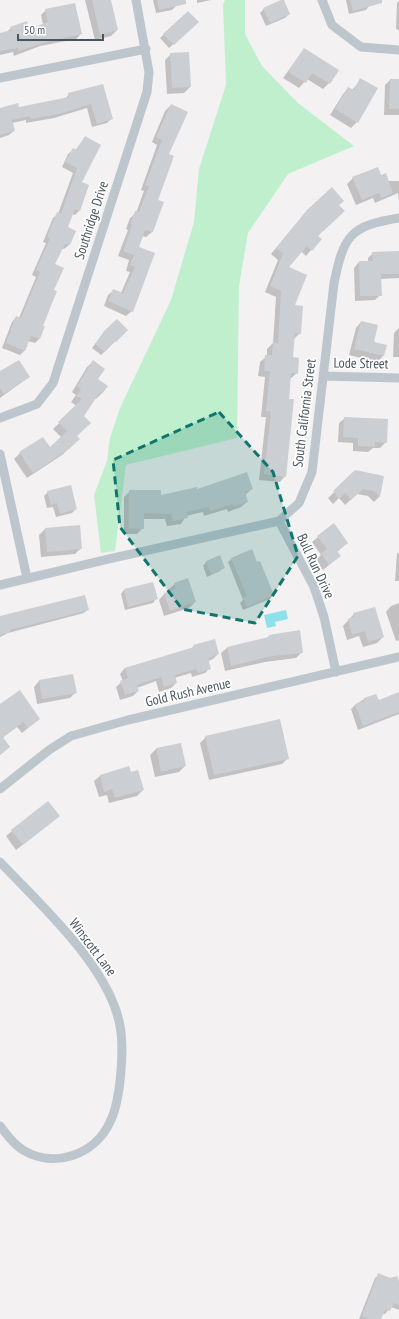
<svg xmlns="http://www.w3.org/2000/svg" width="399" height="1319" font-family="'PT Sans Narrow',sans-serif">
  <rect width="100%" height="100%" fill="#f3f1f1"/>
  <path fill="#c0efce" d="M225 0H245V34L262 66 298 103 354 146 288 174 248 233 239 286 237 438 126 465 115 551 101 553 94 495 107 461 110 438 120 408 171 300 194 222 199 169 226 85 223 4Z"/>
  <path fill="#8ee1eb" d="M286 610 288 619 275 622 276 626 267 628 264 615Z"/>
  <path fill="#0003" d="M85 0H110L117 30 111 36 95 40Z
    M153 0H174L176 6 172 10 156 13Z
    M197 0H211L197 3Z
    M368 0 369 6 366 10 349 14 346 0Z
    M399 1V30L396 29 397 3Z
    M264 9 289 14 285 18 266 26 260 13Z
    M46 10 81 34 76 39 40 46 14 56 13 52 0 55V34L7 32 11 28 29 30 43 25 41 15Z
    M188 12 198 22 169 48 160 38Z
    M304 49 329 83 323 89 307 79 299 88 283 78Z
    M171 54 190 87 184 93 167 94 165 60Z
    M361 80 357 122 351 128 330 115 343 94 348 88 352 90Z
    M390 80H399V115H384L385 85Z
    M102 85 111 119 107 123 92 127 87 108 54 118 26 123V120L12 123 14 131 9 135 0 138V109L18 108 65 99 69 94Z
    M171 105 167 155 156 201 163 203 152 232 146 237 142 236 138 248 132 311 126 316 104 306 108 295 114 290 121 293 130 272 126 271 129 260 118 256 128 230 126 229 130 218 136 213 144 191 141 190 157 145 152 142 165 111Z
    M85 137 79 211 75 215 72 214 66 228 74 231 69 245 64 249 61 248 54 265 53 290 39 339 35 343 28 341 25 350 20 355 2 348 12 322 16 317 19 318 36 277 32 275 46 243 43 242 53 218 58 214 73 173 62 167 68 154 73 150 75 151Z
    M380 176 388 181H399V201L398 193 375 203 373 198 356 205 347 184 353 178Z
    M338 206 317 236 311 250 306 256 301 251 287 268 300 333 294 339 292 358 297 373 290 379 285 476 280 482 259 480 266 417H261L265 377 258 376 260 362 267 356V349L273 343 276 297 265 292 278 260 271 254 301 218Z
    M399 252V278L380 279V295L375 300 355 301 354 268 359 262H368V258L373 253Z
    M117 320 127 330 101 355 92 348 101 336Z
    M361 322 373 342 386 346 383 356 377 362 349 355 356 328Z
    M399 328V357H393L394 333Z
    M93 362 102 393 96 399 94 398 82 416 76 436 79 439 62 455 27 478 14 459 20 453 50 449 62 438 53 429 77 406 71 402 76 395 72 392 87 367Z
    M0 373 29 377 0 398Z
    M345 418 386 442 380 448H373L368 452 353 451V443L338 442 339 423Z
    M356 472 383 477 379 497 374 502 368 496 357 494 345 505 339 498 333 504 328 498Z
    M252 489 245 495 247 502 241 507 228 512 227 509 204 516 203 512 186 516 181 524 167 526 165 519H143V528L137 534H124V497L130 491 160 496 196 490Z
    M48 492 76 509 72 513 56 517 53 507 47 508 44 496Z
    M79 526 81 548 75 554 41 557 39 535 45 529Z
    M318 537 347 543 337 552 340 556 323 570 316 560 321 555 312 542Z
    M399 552V581H395L397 554Z
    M220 556 224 567 220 571 207 577 203 566 206 562Z
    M231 559 273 595 270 599 243 610 240 603 243 600 228 562Z
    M175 584 195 602 189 608 164 616 159 600 164 594 170 592 169 589Z
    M124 590 156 599 153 603 125 610 121 594Z
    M399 603V640L396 641 386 612 391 606Z
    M88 609 84 613 8 633 0 637V617Z
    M354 614 383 637 377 643 363 647 359 636 347 640 343 626Z
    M269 636 302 652 296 658 265 662 225 671 221 653 227 648 266 639Z
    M194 646 218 654 213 659 208 661 210 668 205 673 192 677 191 673 174 678 176 683 171 688 159 692 156 681 137 688 138 691 133 696 120 700 116 687 123 681 120 674 125 668 191 649Z
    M39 681 76 692 70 698 37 704 34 687Z
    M399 693V714L358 730 351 709 355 705 364 699 378 702Z
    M0 706 39 719 22 733 17 727 2 738 9 747 0 755Z
    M206 737 288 758 282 764 209 780 200 743Z
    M180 744 185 766 179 772 155 777 150 755 156 749Z
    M130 774 143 790 137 796 109 803 107 795 99 797 94 781 100 776Z
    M48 802 59 816 16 850 6 836Z
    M379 1275 399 1284V1310L391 1307 385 1314H382L380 1319H359L375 1278Z"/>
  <path fill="#cbced3" d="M92 0H111L118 30 100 35Z
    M157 0H186V4L159 10Z
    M281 0H284L290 14 270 23 263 8Z
    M350 0H382V3L353 11Z
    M75 3 82 34 46 42 19 51 18 48 0 51V33L12 30 10 27 27 21 29 29 48 22 45 9Z
    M188 11 199 22 174 45 163 34Z
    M304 48 339 70 330 84 312 73 306 83 288 72Z
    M189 52 191 87 172 88 170 53Z
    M360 78 378 88 358 123 335 109 348 87 354 90Z
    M390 79H399V109H389Z
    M103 84 113 119 97 124 91 104 59 114 31 119 30 116 12 120 15 131 0 135V108L18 103 19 107 69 97 68 93Z
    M171 104 188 112 169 154 174 156 158 200 164 202 153 232 145 230 139 247 155 253 133 312 108 301 113 289 123 293 135 267 130 265 134 255 123 251 132 225 130 224 135 211 139 212 149 186 145 185 162 140 156 137Z
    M85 136 101 145 82 182 89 185 80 211 75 209 68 227 76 231 70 245 65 244 55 264 64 268 54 290 57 291 43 326H45L40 339 31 336 25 351 6 343 16 316 21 318 40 272 36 270 50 238 47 237 57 212 61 214 77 168 65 162 73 148 77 150Z
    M378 167 381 175 386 173 393 193 381 198 379 193 362 200 352 177Z
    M332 187 344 201 339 205 345 211 318 236 322 239 312 251 307 246 289 267 307 275 295 305 303 306 301 334 295 333 293 357 299 358 298 374 291 373 289 399H294L286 477 264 474 271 412 266 411 270 371H264L265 355H272L273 342 278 343 281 291 270 286 283 254 276 248 307 210Z
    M399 251V274H381L382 296H360L359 261H373L372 252Z
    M117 319 128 330 116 342 115 341 105 352 95 344 105 330Z
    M361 321 378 325 374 342 387 345 384 356 354 349Z
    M19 360 30 377 4 394 0 388V371Z
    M93 360 105 369 98 379 108 386 102 394 100 392 84 416 91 423 77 436 80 439 69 449 33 473 19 452 43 437 50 447 67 431 58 422 82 399 76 396 81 389 77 386Z
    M344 417 388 419 387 443 375 442V447L358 446V438L343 437Z
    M355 470 384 476 380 497 374 491 363 489 351 500 345 493 339 499 333 491Z
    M247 472 253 489 245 492 248 502 234 506 233 504 210 511 209 507 187 512 188 518 173 521 171 514 144 513V529L129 528V490H161V495L197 487V489Z
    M71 485 77 509 60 514 57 503 51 505 47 491Z
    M334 523 348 543 337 551 341 556 329 565 321 553 327 549 317 536Z
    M80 525 82 549 47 552 45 528Z
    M252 549 257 562 260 561 274 595 247 607 243 598 247 596 231 558Z
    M220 555 225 568 211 574 206 561Z
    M188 578 196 602 170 611 164 593 176 589 174 583Z
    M153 582 158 599 128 607 124 589Z
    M85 595 89 610 10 630V632L0 635V616Z
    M375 607 384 637 368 642 365 631 352 635 348 619 354 617 353 613Z
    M300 630 303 653 272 656 231 666 227 647 269 637V635Z
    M215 639 219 654 208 658 211 669 198 673 196 669 175 675 177 683 164 687 161 677 137 685 139 691 125 695 120 681 128 678 125 668 194 647 193 645Z
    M73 674 77 693 42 699 39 680Z
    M20 690 40 719 28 728 23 722 3 737 10 747 0 755V704Z
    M399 692V712L363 726 355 704 364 701V698L376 694 379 700Z
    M280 719 289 759 214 775 205 736Z
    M181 743 186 766 161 772 156 748Z
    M129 766 131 772 138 770 144 790 115 798 112 789 104 792 100 775Z
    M48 801 60 816 23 845 11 830Z
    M378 1273 390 1278 397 1276 399 1281V1305L394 1303 390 1311 385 1310 381 1319H368L362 1316Z"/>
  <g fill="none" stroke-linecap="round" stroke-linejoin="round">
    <path stroke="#bdc6cd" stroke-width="9" d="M322 0 332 25 361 47 399 50
      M0 78 146 49
      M323 376 399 378
      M0 418 37 404 53 383 147 92 149 72 136 0
      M0 454 27 578
      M279 521 314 587 324 617 336 672
      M0 585 108 559 279 521 299 503 312 472 334 283C344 235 350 226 399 218
      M0 789 49 750 71 736 128 720 399 657
      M0 862C40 904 106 964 119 1021 125 1045 121 1100 110 1122 95 1155 54 1169 23 1150 14 1145 7 1135 0 1126"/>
  </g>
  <path fill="#0f766e" fill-opacity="0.2" stroke="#0f766e" stroke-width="3" stroke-dasharray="8 5" stroke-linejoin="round" d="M219 412 273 472 298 556 255 623 182 609 120 527 113 460Z"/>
  <g text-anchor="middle" stroke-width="3.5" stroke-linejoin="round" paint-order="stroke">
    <g font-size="14" fill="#49565e" stroke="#fff">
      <text transform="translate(91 220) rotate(-72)" y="5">Southridge Drive</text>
      <text transform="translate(361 363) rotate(1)" y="5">Lode Street</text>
      <text transform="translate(304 413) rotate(-83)" y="5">South California Street</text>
      <text transform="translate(316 566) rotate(65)" y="5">Bull Run Drive</text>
      <text transform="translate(188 692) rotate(-13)" y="5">Gold Rush Avenue</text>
      <text transform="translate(93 947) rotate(53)" y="5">Winscott Lane</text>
    </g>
  </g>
  <path d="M18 34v6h85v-6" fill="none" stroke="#49565e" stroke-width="2"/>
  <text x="24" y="34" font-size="12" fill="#49565e" stroke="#ffffff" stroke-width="3" paint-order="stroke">50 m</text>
</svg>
